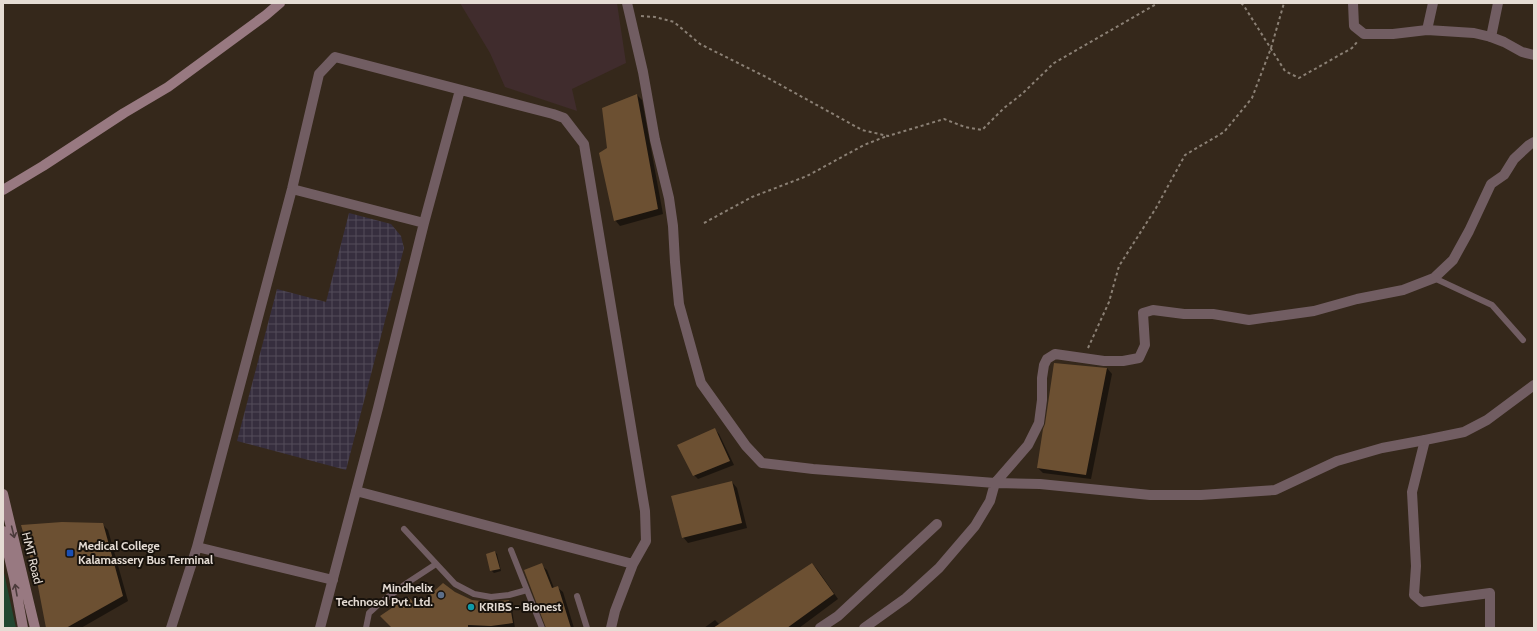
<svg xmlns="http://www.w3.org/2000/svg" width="1537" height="631" font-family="Cabin,sans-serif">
  <defs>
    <pattern id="industrial-grid" width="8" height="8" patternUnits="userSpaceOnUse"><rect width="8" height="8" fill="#362e3e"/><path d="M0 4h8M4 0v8" fill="none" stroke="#534c59"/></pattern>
  </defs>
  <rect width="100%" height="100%" fill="#35281b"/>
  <path fill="url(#industrial-grid)" d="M349 213 391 224 401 236 404 248 346 470 237 441 277 289 326 302Z"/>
  <path fill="#402c2d" d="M460 3H617L626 63 572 89 577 111 505 87 490 53Z"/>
  <path fill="#224731" d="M3 568 16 628H3Z"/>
  <path fill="#0007" d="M637 95 642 100 663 214 620 226 615 220 608 149Z
    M1107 368 1112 374 1091 479 1043 473 1038 468Z
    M715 430 719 434 734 465 698 479 694 475Z
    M732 482 737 488 747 528 688 543 683 537Z
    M102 524 108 530 128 601 81 628H47L38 580Z
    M495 552 497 554 501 571 494 573 491 570Z
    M812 564 817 569 838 599 799 628H704L715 620 720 625Z
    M541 565 547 570 554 588 557 587 563 592 574 628H547Z
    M455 593 472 601 490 603 508 601 511 603 515 628H394L418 608Z"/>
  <path fill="#6c5032" d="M637 94 658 209 614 221 599 153 607 148 602 108Z
    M1054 363 1107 368 1086 475 1037 468 1043 429 1045 424Z
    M715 428 730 461 693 476 677 445Z
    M732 481 742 523 682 538 671 496Z
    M62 522 103 523 123 596 66 628H46L37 581 21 525Z
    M495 551 500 569 490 571 486 554Z
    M542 563 552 588 558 586 571 628H546L524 570Z
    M812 563 834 594 787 628H713Z
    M443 583 455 592 472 600 490 602 509 600 513 623 491 626 468 625V628H392L380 616 408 597 418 606Z"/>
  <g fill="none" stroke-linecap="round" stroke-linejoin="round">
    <path stroke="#8b8075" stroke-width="2" stroke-dasharray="3 3" stroke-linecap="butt" d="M1241 3 1244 6 1285 71 1299 78 1352 48 1358 41
      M641 16 655 17 674 22 700 44 766 77 862 130 888 136 944 119 965 127 982 130 1004 108 1022 94 1054 63 1158 3
      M704 223 752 197 807 176 864 145 887 136
      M1088 348 1109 302 1119 266 1156 208 1185 155 1224 132 1252 98 1271 48 1284 3"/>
    <path stroke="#715d62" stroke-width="6" d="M1434 278 1492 305 1523 340
      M404 529 455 584 474 594 491 597 509 595 527 590
      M511 550 542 628
      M577 596 587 628
      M366 628 369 613 380 603 407 583 436 564"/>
    <path stroke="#715d62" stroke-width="10" d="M1427 30 1433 3
      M1491 37 1498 3
      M292 189 424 223
      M1425 440 1412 492 1416 566 1414 595 1422 602 1490 593V628
      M356 491 633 564
      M197 547 333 580
      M171 628 197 547 292 189 319 74 335 57 553 114 564 118 584 144 645 511 646 541 633 564 615 611 611 628
      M320 628 378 408 424 223 460 90
      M820 628 838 616 937 524"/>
    <path stroke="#715d62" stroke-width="10" d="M627 3 643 72 655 140 669 198 673 226 675 262 679 304 701 383 746 446 762 463 813 469 995 483 1040 484 1150 495H1201L1275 490 1337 461 1382 448 1425 440 1464 432 1487 420 1534 385
      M1353 3 1354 26 1364 34H1393L1427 30 1474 33 1491 37 1504 42 1522 52 1534 55
      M864 628 906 598 939 568 975 526 990 501 995 483 1028 445 1039 423 1042 400V378L1044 365 1047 359 1055 354 1104 361H1123L1139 358 1145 345 1143 313 1153 310 1184 314H1213L1249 320 1314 311 1357 299 1403 290 1434 278 1453 260 1469 231 1491 184 1504 175 1514 159 1529 145 1534 142"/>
    <path stroke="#987981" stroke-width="10" d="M3 190 43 166 124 113 168 87 266 15 280 3
      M3 494 35 628
      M3 531 14 578 23 628"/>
  </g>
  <defs><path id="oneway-shaft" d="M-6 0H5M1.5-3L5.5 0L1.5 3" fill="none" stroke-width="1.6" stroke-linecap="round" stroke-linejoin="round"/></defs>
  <g stroke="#4b3b3b">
    <use href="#oneway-shaft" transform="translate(13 532) rotate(76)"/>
    <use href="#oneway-shaft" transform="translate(16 590) rotate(-100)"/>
  </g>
  <rect fill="#1a4fb4" stroke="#18120c" stroke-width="1.5" x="66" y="549" width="8" height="8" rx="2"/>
  <circle fill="#5c6f8a" stroke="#18120c" stroke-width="1.5" cx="441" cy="595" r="4"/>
  <circle fill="#0f9aa8" stroke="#18120c" stroke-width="1.5" cx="471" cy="607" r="4"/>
  <g text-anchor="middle" stroke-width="4" stroke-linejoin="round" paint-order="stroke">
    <g font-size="12" font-weight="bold" fill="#e5dcd4" stroke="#18120c" text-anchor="start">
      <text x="78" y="550">Medical College<tspan x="78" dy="14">Kalamassery Bus Terminal</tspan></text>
      <text x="433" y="592" text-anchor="end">Mindhelix<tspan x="433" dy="14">Technosol Pvt. Ltd.</tspan></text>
      <text x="479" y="611">KRIBS - Bionest</text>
    </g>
    <g font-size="12" fill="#e5dcd4" stroke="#18120c">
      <text transform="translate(32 558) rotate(76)" y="4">HMT Road</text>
    </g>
  </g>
  <rect width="1537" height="631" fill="none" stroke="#e5dcd4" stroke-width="8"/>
</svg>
